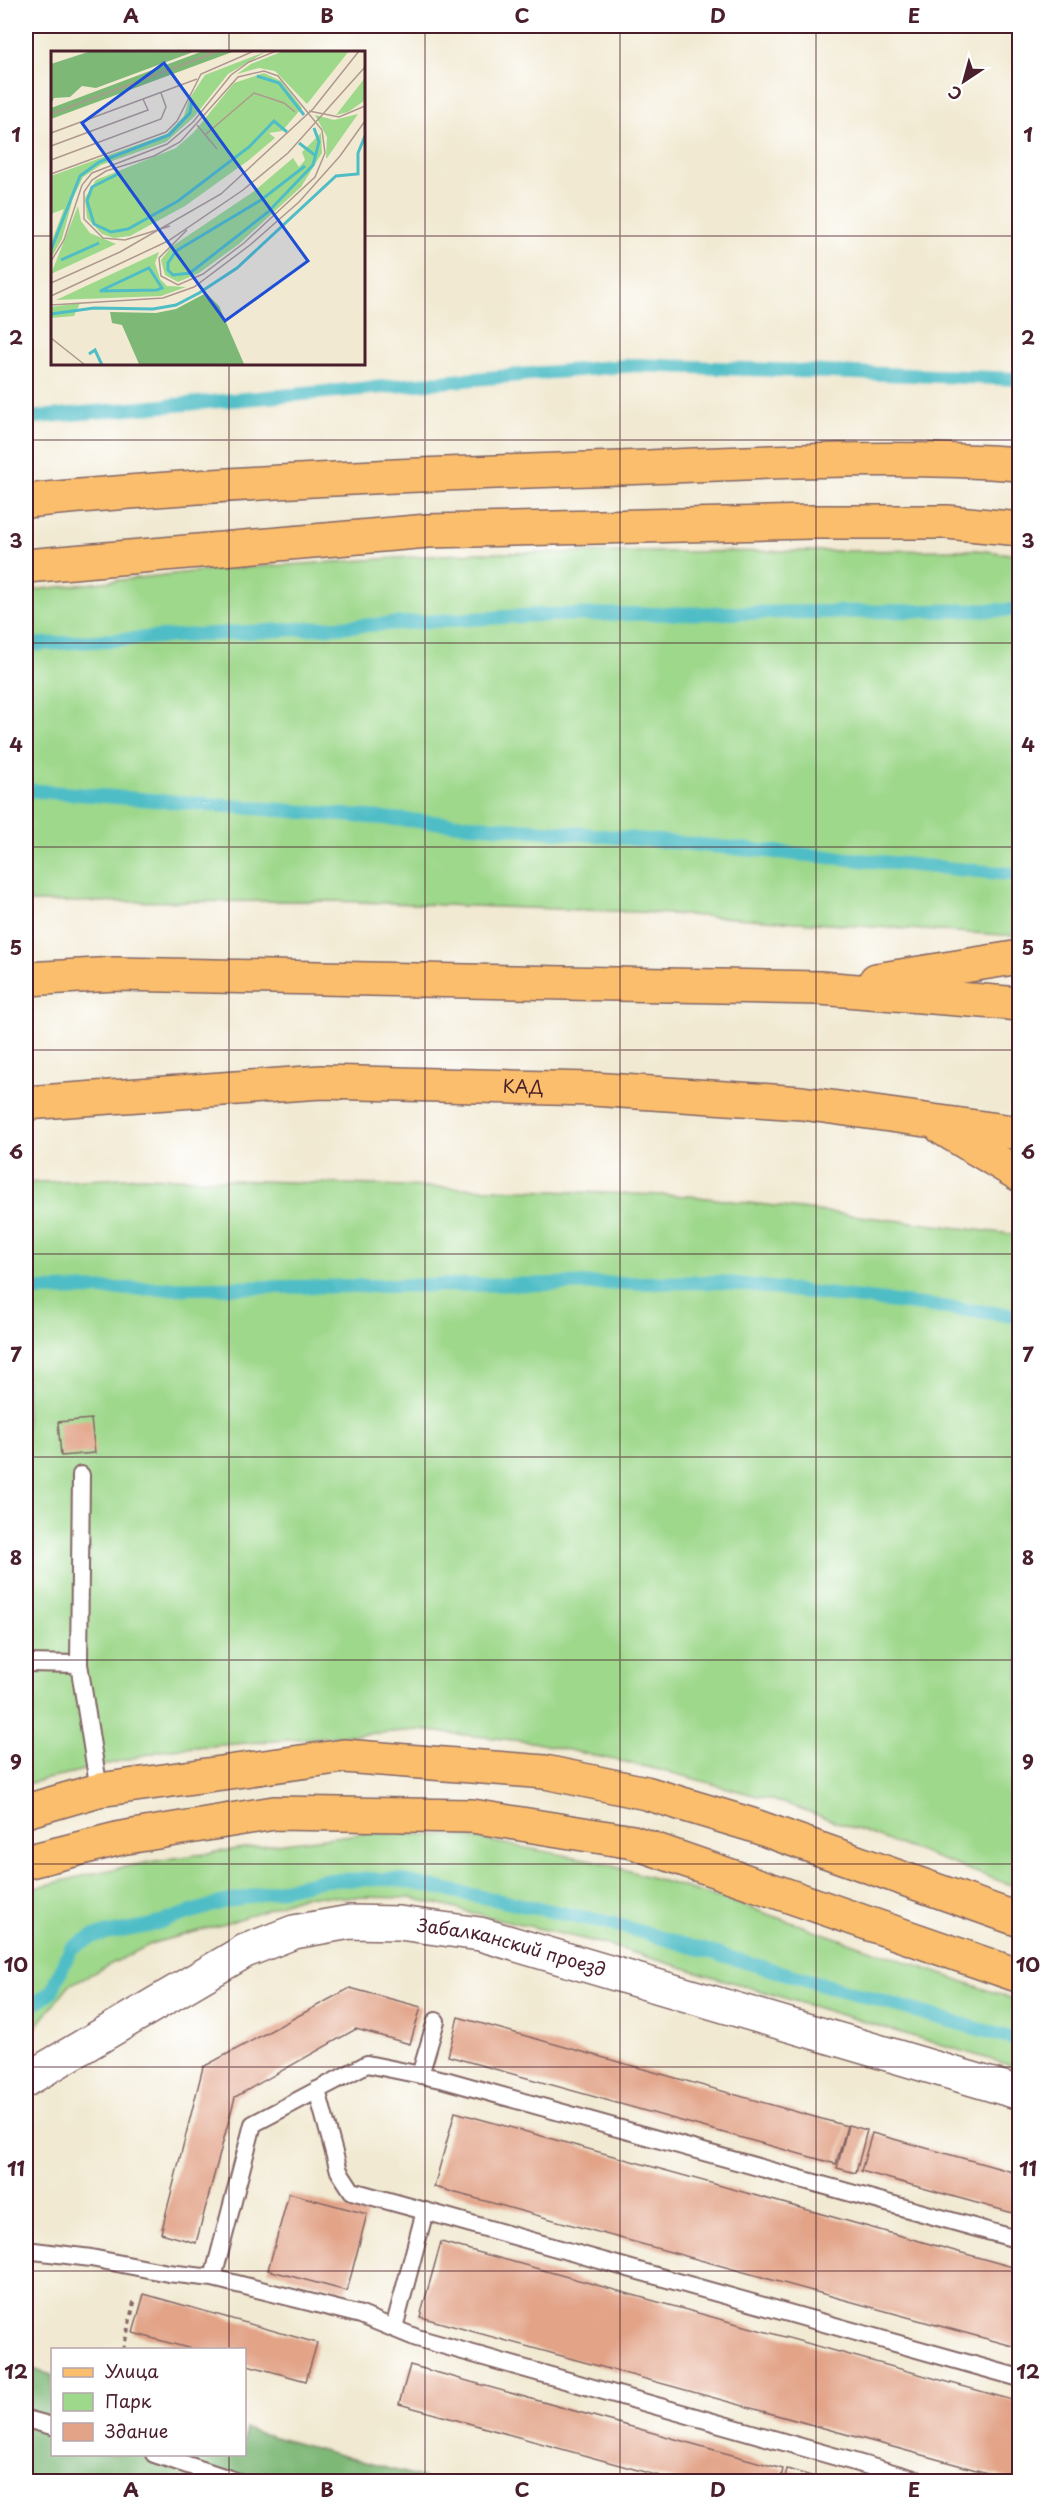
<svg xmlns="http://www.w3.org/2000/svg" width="1045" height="2507" font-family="'Playpen Sans',sans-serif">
  <rect width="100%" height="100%" fill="#fff"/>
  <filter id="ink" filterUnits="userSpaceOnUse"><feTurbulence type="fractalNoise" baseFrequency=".0167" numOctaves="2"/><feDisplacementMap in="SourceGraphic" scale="12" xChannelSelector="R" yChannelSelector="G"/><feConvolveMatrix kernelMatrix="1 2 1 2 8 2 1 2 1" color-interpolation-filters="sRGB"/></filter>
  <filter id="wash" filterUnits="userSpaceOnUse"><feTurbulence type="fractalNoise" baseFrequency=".008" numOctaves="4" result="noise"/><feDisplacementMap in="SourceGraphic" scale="24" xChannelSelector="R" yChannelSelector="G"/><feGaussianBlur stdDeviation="1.35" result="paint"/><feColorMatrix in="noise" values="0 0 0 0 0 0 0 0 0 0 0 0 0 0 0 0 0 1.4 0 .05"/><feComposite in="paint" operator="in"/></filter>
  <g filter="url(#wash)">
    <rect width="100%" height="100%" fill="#f1e9d1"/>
    <path fill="#9ed88b" stroke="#747c5b" stroke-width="1.5" d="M976 550 1019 555V936L639 912 331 901 26 902V591L209 570 476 553Z
      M143 1177 690 1196 1019 1235V1888L790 1805 669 1772 532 1742 418 1730 170 1749 26 1784V1183Z
      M367 1833 462 1836 596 1861 733 1902 1019 2001V2068L604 1944 411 1898 304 1896 225 1924 153 1943 69 1985 26 2040V1891C136 1858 253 1847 367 1833Z"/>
    <path fill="#7eb877" stroke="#646c51" stroke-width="1.5" d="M26 2367 52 2375V2454H244L245 2429 434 2481H26Z"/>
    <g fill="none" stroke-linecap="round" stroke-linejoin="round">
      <path stroke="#4fbdc6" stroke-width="14" d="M26 418 636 365 1020 379
        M26 645 539 615 1020 610
        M26 790 584 834 1020 875
        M26 1290 719 1282 1020 1316
        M26 2010 52 1991 71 1948 94 1936 148 1926 220 1903 324 1880 394 1879 610 1923 1020 2041"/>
    </g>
    <g id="blocks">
      <path fill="#e2a387" d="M91 1419 95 1453 61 1456 58 1422Z
        M350 1988 421 2007 410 2044 356 2029 235 2097 196 2243 161 2233 203 2067Z
        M458 2017 847 2126 836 2164 448 2056Z
        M455 2112 1020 2269V2348L434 2187Z
        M848 2125 867 2130 856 2173 837 2168Z
        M872 2133 1020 2174V2215L861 2171Z
        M289 2193 367 2214 347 2291 268 2270Z
        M441 2242 1020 2402V2482L420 2317Z
        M144 2294 317 2343 306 2381 244 2364V2350H195L133 2333Z
        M410 2365 783 2469 780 2482H681L399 2404Z
        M787 2469 829 2481V2482H784Z"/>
    </g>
  </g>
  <g filter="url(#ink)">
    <use href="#blocks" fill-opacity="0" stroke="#846665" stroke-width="1.5"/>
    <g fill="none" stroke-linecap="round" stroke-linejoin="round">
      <g stroke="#846665" stroke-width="20">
        <path id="service" d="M81 1475 79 1664 99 1790
          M26 1663 79 1664
          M420 2075 436 2021
          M317 2090 339 2171 352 2191 425 2211
          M26 2250 91 2258 168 2273 213 2278 361 2315 417 2338 925 2482
          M213 2278 253 2124 367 2064 445 2080 1020 2240
          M394 2328 425 2211 1020 2378
          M26 2419 52 2426
          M154 2454 239 2482"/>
      </g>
      <g stroke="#846665" stroke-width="36">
        <g id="minor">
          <path id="s1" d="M26 2080 245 1951 294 1932 350 1922 399 1923 480 1934 1020 2093"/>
        </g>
      </g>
      <g stroke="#846665" stroke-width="36">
        <path id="primary" d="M26 501C223 482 421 474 620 468 753 463 887 454 1020 464
          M26 1862 121 1838 274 1813 472 1816 633 1842 1020 1976"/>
      </g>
      <g stroke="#846665" stroke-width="36">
        <g id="motorway">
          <path d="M26 566 428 531 813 522H947L1020 529"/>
          <path d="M26 979 116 974 820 988 1020 1004"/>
          <path d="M876 980 1020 957"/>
          <path id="s2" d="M26 1103 321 1082 592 1089 802 1103 1020 1133"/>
          <path d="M942 1128 1020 1175"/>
          <path d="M26 1811 99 1790 344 1756 545 1772 646 1793 752 1825 1020 1920"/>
        </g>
      </g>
      <path stroke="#846665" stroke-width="4" stroke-dasharray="4.5 4.5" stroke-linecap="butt" d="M123 2350 135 2298"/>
      <use href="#service" stroke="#fff" stroke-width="16"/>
      <use href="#minor" stroke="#fff" stroke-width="33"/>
      <use href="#primary" stroke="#fabe6d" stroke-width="33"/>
      <use href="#motorway" stroke="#fabe6d" stroke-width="33"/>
    </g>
  </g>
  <path fill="none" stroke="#4a1f2b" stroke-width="1.5" stroke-opacity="0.55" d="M229 26V52M425 26V2482M620 26V2482M816 26V2482M26 236H52M363 236H1020M229 363V2350M26 440H1020M26 643H1020M26 847H1020M26 1050H1020M26 1254H1020M26 1457H1020M26 1660H1020M26 1864H1020M26 2067H1020M26 2271H1020M229 2454V2482"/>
  <g text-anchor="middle" stroke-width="4.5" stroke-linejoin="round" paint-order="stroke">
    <g font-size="18" fill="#4a1f2b" stroke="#fff">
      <text dy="6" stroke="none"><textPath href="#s2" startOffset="498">КАД</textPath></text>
      <text dy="6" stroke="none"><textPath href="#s1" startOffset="528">Забалканский проезд</textPath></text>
    </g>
  </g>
  <g transform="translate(51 51)">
    <rect width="314" height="314" fill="#f1e9d1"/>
    <path d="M216 0 177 23 143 66 115 91 50 114 32 126 22 147 11 188 0 207V192L13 158 0 163V125L116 83 133 65 138 48 154 24ZM298 0 256 53 224 20 208 17 186 23 200 13 230 1ZM213 22 230 30 251 57 231 80 218 82 224 87 198 109 134 155 79 185 63 187 51 183 36 167 34 147 45 129 125 97 143 81 183 32ZM313 28V50L297 61 285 64ZM307 63 276 107H275L276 86 264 64 283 69ZM270 82 271 102 250 136 188 193 148 222 127 231 114 224 110 209 120 196 202 141 242 107 248 116 254 109 251 101ZM27 155 30 170 39 182 65 193 0 223ZM108 201 104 212 109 228 116 235 135 236 110 245 5 249ZM29 252 23 265 0 267V256Z" fill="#9ed88b"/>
    <path d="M40 0H145L45 37 31 35 19 46 3 47 0 53V13ZM152 0H184L0 68V57ZM155 242 168 255 193 313H88L71 274 61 272 59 261 105 262 125 258Z" fill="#7eb877"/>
    <path fill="none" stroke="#4fbdc6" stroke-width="3" d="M206 25 228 32 253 64M248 92 265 105M254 115 210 149 125 200 117 212V219L122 224 139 222 217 161 262 114 268 91 263 77M69 122 41 136 36 150 43 173 60 181 77 178 127 150 198 96 223 70 236 81M0 199 29 125 48 111 118 84 139 62 141 49M10 209 48 192M98 217 111 237 106 239 49 240ZM0 263 43 257 102 258 125 254 148 242 186 217 285 125 307 123V102L314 85M38 303 44 299 51 314"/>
    <path fill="none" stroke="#ae988f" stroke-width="1.5" d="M258 60 288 66 314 55M0 63 168 0M146 74 166 98M0 82 146 28M155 83 203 42 233 52 244 61M0 95 97 59 92 48M0 109 110 68 115 56 110 42M0 123 115 81 126 70 150 23 203 0M119 175 74 189 52 187 33 168V141L41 129 55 120 103 105 129 91 187 26 213 20 227 25 271 79 274 102 264 126 193 192 152 223 127 234 110 225 108 207 136 179M0 210 13 189 31 134 41 122 116 93 142 71 180 24 198 11 225 0M0 232 69 201 170 143 262 58 308 0M0 245 117 190 192 139 237 102 314 16M0 254 112 247 143 236 199 194 248 151 289 105 314 70M0 287 34 314"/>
    <path fill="#1d4ed8" fill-opacity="0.15" stroke="#1d4ed8" stroke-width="3" d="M113 12 257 210 174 270 31 72Z"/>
    <rect width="314" height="314" fill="none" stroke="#4a1f2b" stroke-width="3"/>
  </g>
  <rect width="1045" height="2507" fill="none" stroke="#fff" stroke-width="66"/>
  <rect x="51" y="2348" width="195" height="108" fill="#ffffff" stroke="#b7a5aa" stroke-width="1.5"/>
  <rect x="63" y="2368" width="30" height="9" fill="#fabe6d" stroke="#b7a5aa" stroke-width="1.5"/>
  <text x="105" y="2378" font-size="18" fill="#4a1f2b">Улица</text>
  <rect x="63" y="2393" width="30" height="18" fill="#9ed88b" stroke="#b7a5aa" stroke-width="1.5"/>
  <text x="105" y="2408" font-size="18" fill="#4a1f2b">Парк</text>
  <rect x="63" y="2423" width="30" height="18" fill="#e2a387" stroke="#b7a5aa" stroke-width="1.5"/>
  <text x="105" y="2438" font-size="18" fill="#4a1f2b">Здание</text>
  <g transform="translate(964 81) rotate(216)" stroke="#ffffff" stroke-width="4.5" paint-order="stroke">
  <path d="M0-4.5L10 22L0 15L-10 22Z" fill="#4a1f2b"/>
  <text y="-9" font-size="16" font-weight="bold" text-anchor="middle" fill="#4a1f2b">С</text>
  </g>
  <rect x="33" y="33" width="979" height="2441" fill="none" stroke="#4a1f2b" stroke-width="2"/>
  <g font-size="20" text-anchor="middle" font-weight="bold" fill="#4a1f2b">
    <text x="131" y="23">A</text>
    <text x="327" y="23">B</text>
    <text x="522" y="23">C</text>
    <text x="718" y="23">D</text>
    <text x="914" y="23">E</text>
    <text x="16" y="142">1</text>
    <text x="1028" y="142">1</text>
    <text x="16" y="345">2</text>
    <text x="1028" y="345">2</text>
    <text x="16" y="548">3</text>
    <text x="1028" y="548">3</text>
    <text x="16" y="752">4</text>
    <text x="1028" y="752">4</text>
    <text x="16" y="955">5</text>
    <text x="1028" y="955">5</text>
    <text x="16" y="1159">6</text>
    <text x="1028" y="1159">6</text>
    <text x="16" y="1362">7</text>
    <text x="1028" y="1362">7</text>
    <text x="16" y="1565">8</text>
    <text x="1028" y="1565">8</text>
    <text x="16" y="1769">9</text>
    <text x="1028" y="1769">9</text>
    <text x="16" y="1972">10</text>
    <text x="1028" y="1972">10</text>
    <text x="16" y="2176">11</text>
    <text x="1028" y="2176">11</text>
    <text x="16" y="2379">12</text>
    <text x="1028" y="2379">12</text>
    <text x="131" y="2497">A</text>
    <text x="327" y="2497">B</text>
    <text x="522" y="2497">C</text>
    <text x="718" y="2497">D</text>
    <text x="914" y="2497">E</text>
  </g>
</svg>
